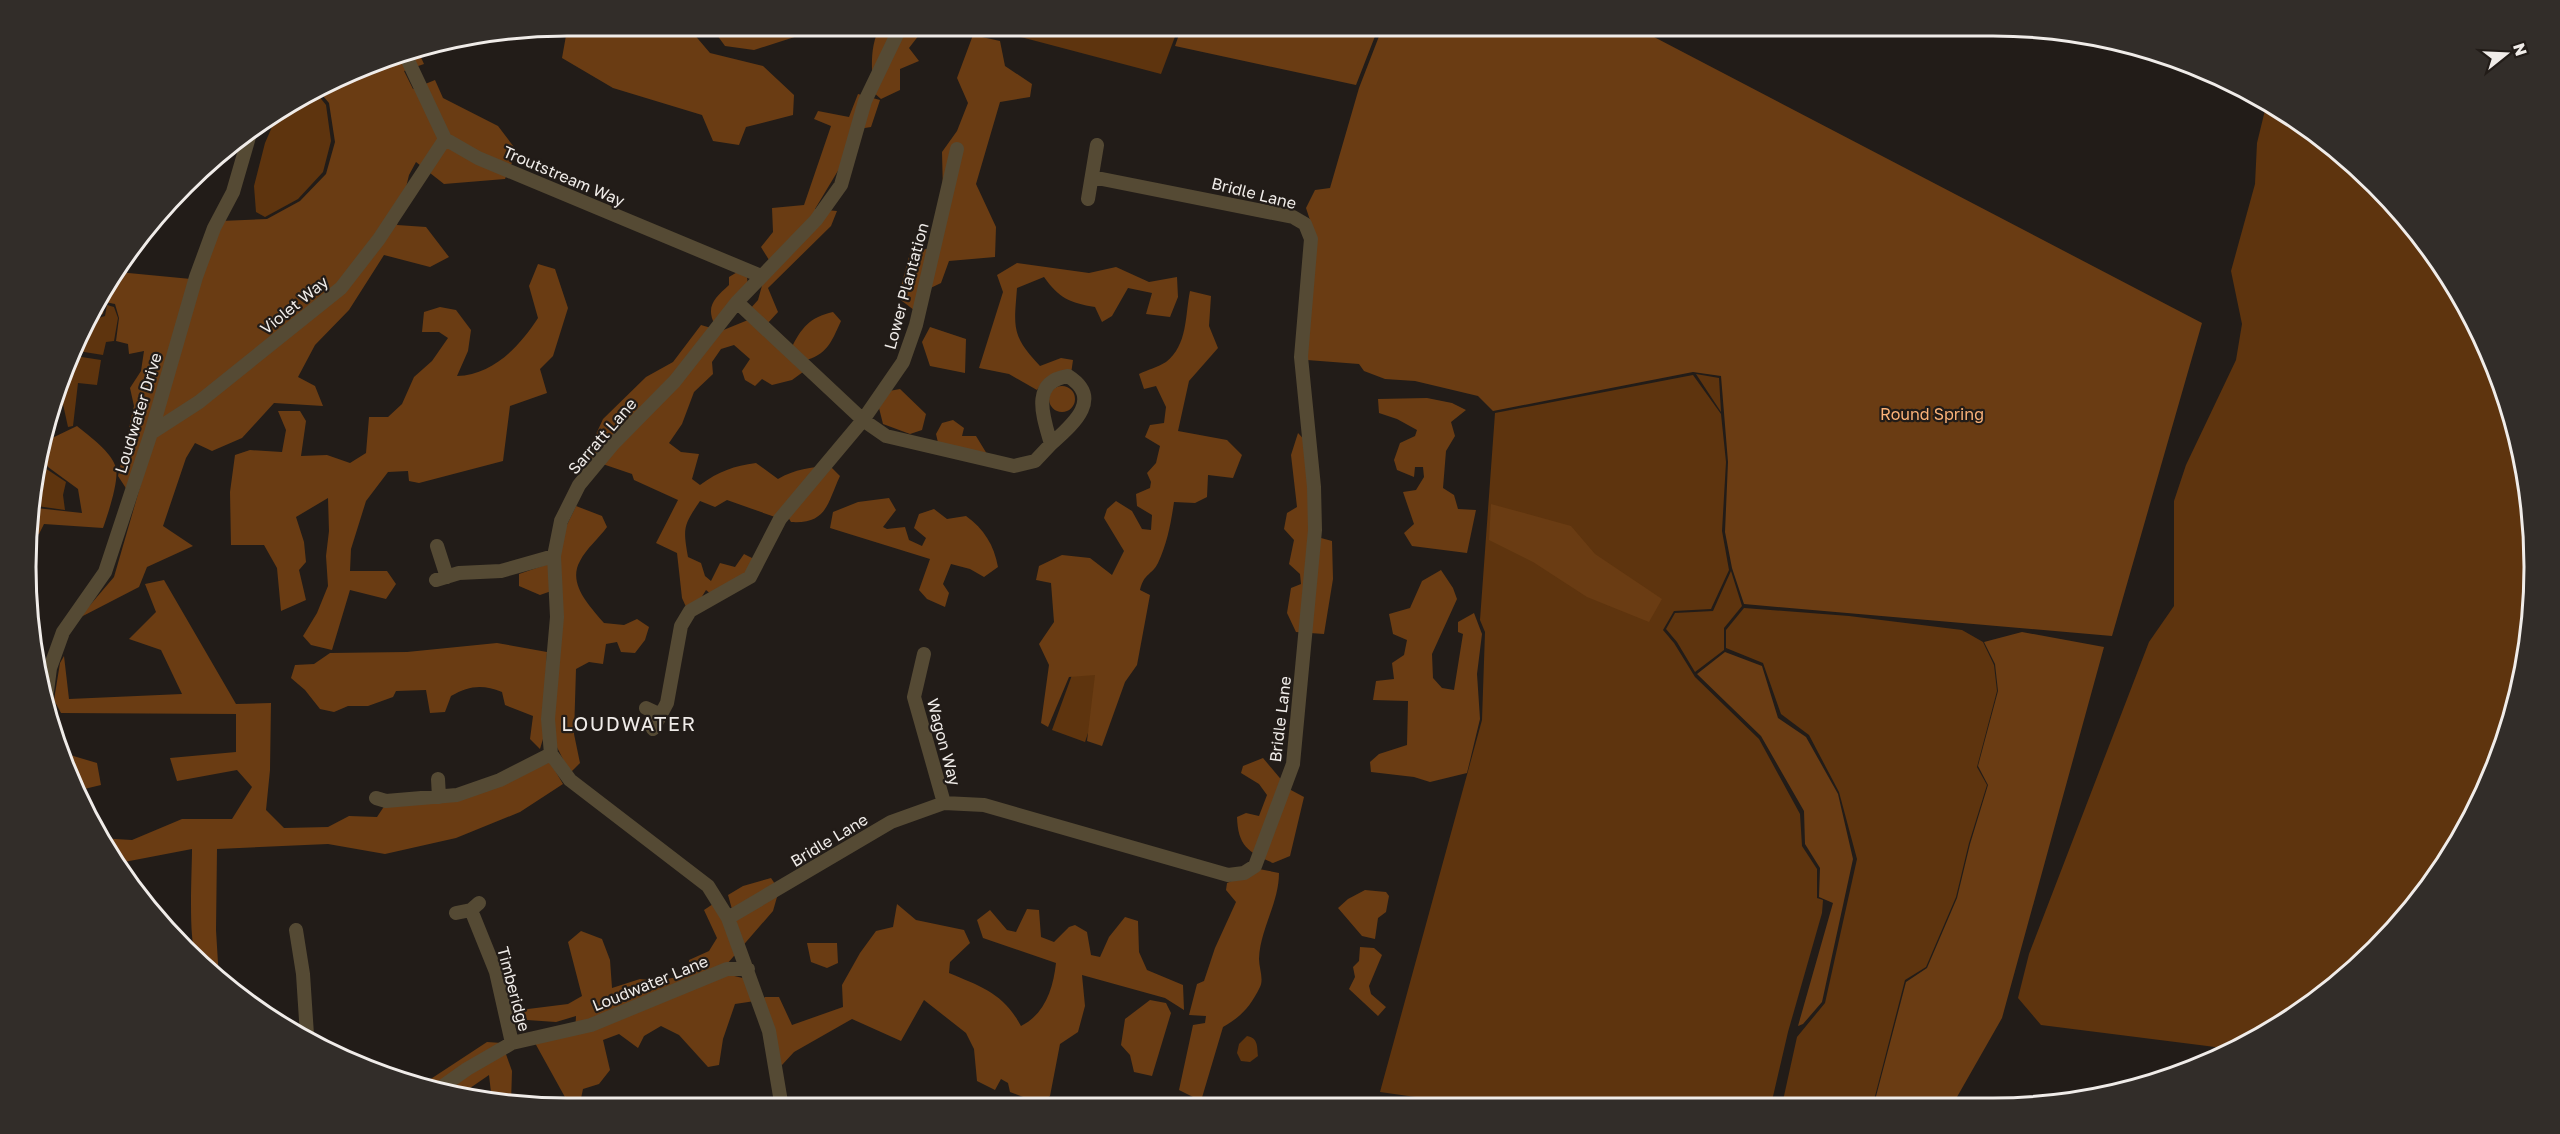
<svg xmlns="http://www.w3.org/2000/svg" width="2560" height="1134" font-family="'Golos Text',sans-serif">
  <rect width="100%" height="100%" fill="#221c18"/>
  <path fill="#5e340e" d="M979 26H1179L1161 74Z
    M314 90 326 105 331 141 323 172 298 199 265 217 256 212 254 186 265 143 275 120 287 104Z
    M2267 102 2294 117 2376 184 2443 266 2493 359 2524 461 2534 567 2524 672 2493 774 2423 896 2323 996 2231 1049 2041 1025 2018 998 2029 954 2149 642 2174 606V501L2186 465 2236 360 2242 324 2231 271 2255 184 2257 143Z
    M107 305 114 307 118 318 114 341 106 342 103 355 78 351 89 321 105 316Z
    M75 356 101 360 97 385 78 383 73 426 68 427 61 395Z
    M1696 374 1719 378 1721 412Z
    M1693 375 1721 414 1726 462 1722 531 1729 570 1711 609 1674 611 1663 630 1674 643 1695 677 1759 739 1800 814 1802 846 1817 869V898L1823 900 1822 913 1788 1032 1771 1105 1479 1106 1380 1092 1482 720 1485 632 1480 620 1495 413Z
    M40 452 45 468 66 482 63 495 65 510 37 506C28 493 34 467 40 452Z
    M1731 571 1742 606 1724 628V650L1695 672 1677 642 1666 629 1675 613 1713 611Z
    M1744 608 1849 616 1962 630 1983 642 1994 665 1997 691 1977 767 1987 785 1969 843 1956 897 1926 967 1905 980 1873 1104 1782 1105 1797 1037 1825 1003 1857 859 1839 792 1809 735 1781 714 1763 663 1726 648V630Z
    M1076 664 1107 676 1085 742 1052 730Z
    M1247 1036C1258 1038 1257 1046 1258 1056L1250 1062 1241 1061 1237 1053 1239 1044Z"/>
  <path fill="#6a3c13" d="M567 26H630L644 33 687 26 710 53 763 66 794 95 793 115 746 127 739 145 713 141 702 115 613 88 562 58 567 30 560 27Z
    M718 26H803L807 33 754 50 725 46 717 35Z
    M881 26H926L909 48 919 61 900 69V90L881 99 873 92C872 71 869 44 881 26Z
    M1182 26H1379L1356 85 1175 46Z
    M1383 26H1633L2202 323 2112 636 1744 604 1732 568 1725 532 1728 462 1721 376 1693 372 1493 411 1478 396 1415 381 1385 379 1364 371 1359 364 1307 360 1314 274 1303 230 1310 220 1306 208 1315 190 1330 188 1359 88Z
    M973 35 1000 41 1005 66 1032 84 1030 97 1000 102 976 184 996 227 995 257 949 261 941 283 920 293 914 310 898 298 910 253 930 248 943 192 942 152 957 131 968 103 957 78Z
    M418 51 424 64 404 71 413 89 435 80 443 98 498 126 517 151 505 179 444 184 416 162 409 175 397 225 426 227 449 257 430 267 384 255 349 310 315 345 298 377 315 386 323 406 274 403 242 438 212 451 195 443 186 458 163 526 193 546 147 567 139 587 79 618 114 577 201 276 221 221 267 219 300 201 326 174 335 142 329 103 317 89 393 54Z
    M858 94 880 100 871 127 852 130 839 169 815 209 837 211 831 226 768 288 778 312 767 324 750 309 758 300 769 260 761 247 773 232 772 208 804 205 831 126 814 119 818 111 849 117Z
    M1017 263 1089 273 1116 267 1149 282 1177 277 1178 297 1170 317 1146 314 1152 293 1128 288 1112 316 1102 322 1095 307C1070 303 1059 298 1044 277L1017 288C1014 328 1011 335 1040 366L1061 358 1073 360 1071 374 1056 381 1044 380 1037 390 1009 374 979 368 1003 292 997 275Z
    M538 264 555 269 568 308 553 356 540 369 547 393 510 406 503 461 419 483 409 481 408 471 388 472 366 501 351 549 350 571H387L396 584 386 599 350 590 332 650 311 645 303 636 317 613 328 586 326 556 329 531 328 498 296 517 304 542 306 562 299 570 306 600 281 611 277 568 264 545H231L230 492 235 455 250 450 282 452 286 430 278 411H300L306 421 301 456 327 455 350 463 366 453 369 417H388L402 404 414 377 432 361 448 338 439 332H422L424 312 440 307 456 310 471 330 468 351 457 376C493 375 520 346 538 318L529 286Z
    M739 271 747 277 748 287 715 325C705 306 715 298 729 285V277Z
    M118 272 191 279 133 499 118 476 134 406 130 388 141 371 144 351 129 354 128 344 116 341 119 318 115 304 105 302 103 314 90 318 98 296Z
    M1190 291 1211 296 1209 326 1218 348 1189 381 1178 431 1227 440 1242 455 1233 478 1208 475 1207 497 1195 503 1174 502C1171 523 1167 544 1158 563 1152 575 1144 573 1140 590L1150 595 1137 665 1125 682 1102 746 1087 741 1095 675 1069 677 1048 727 1041 723 1049 665 1039 644 1054 622 1051 583 1036 580 1039 566 1062 555 1090 558 1112 575 1124 551 1104 518 1107 509 1116 501 1132 511 1142 529 1151 530 1152 515 1137 506 1136 494 1150 488 1151 482 1147 473 1156 463 1160 446 1145 437 1150 425 1164 423 1166 407 1156 386 1144 389 1139 374C1147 370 1158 367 1166 362 1188 345 1185 315 1190 291Z
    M833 312 841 321C831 343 827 355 803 361L791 349C801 328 810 317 833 312Z
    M748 320 803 372 792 380 772 385 762 379 755 386 745 380 742 371 750 359 734 345 721 349 712 362 713 374 694 392 682 424 669 443 681 452 699 454 692 479 700 485C719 471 734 466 756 463L778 479C795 469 811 467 830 466L840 476C827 504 827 524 791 522L783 509 775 517 727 500 715 507 700 501C683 526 683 528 688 557L701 563 705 576 711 581 720 563 735 567 744 554 756 560 748 574 712 595 706 590 698 603 687 609 682 598 677 553 656 543 678 500 634 480 632 474 585 458 603 419 646 377 673 362 701 325 721 331Z
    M930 327 966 339 965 373 930 366 922 342Z
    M1049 399a13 13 0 1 1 26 0a13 13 0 1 1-26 0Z
    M900 389 926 414 922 430 910 434 883 424 879 408 889 391Z
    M1427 398 1452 403 1466 410 1451 422 1455 436 1446 451 1443 488 1454 495 1458 509 1476 510 1467 553 1412 546 1404 533 1414 524 1403 492 1416 490 1424 477 1423 467H1415L1414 477 1397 470 1394 460 1400 443 1415 436 1417 430 1397 419 1379 413 1378 399Z
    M953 420 964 428 962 436H976L987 454 939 447 936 434 942 423Z
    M77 426C89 436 112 452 116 468 119 481 108 514 103 528L44 524 39 534H29L32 502 36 508 82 513 78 489 48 467 41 452 50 439Z
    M1298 433 1313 449 1310 535 1332 541 1333 579 1324 634 1296 632 1287 613 1291 588 1301 584 1300 574 1289 564 1294 540 1284 529 1287 513 1297 507 1291 455Z
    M889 498 896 510 883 527 887 529 905 527 909 540 922 546 926 538 914 528 919 514 934 509 947 519 966 516C984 529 994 545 998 567L984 577 970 569 951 564 943 584 949 593 945 607 927 599 919 590 930 559 830 528 833 512 858 502Z
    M1491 504 1571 526 1595 554 1662 599 1649 622 1587 597 1533 562 1489 540Z
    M576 506 602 516 607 527C599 538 586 549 580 561 567 584 590 606 604 623L624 625 637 619 649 627 645 640 635 653 621 652 617 642 606 644 603 664 589 662 576 669 574 734 580 763 571 772C559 756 560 746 545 732L540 749 530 739 533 716 505 705 502 692C482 684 469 686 451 696L445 712 430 713 426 690 396 691 393 697 368 706H348L334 712 320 709 305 690 291 678 295 665 314 664 330 653 407 652 497 643 547 652 545 687 557 589 540 595 519 586V574L548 564Z
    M1441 570 1453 588 1457 599 1432 654 1433 678 1442 688 1454 690 1463 634 1458 632V622L1474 613 1482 634 1477 674 1480 719 1467 773 1430 782 1414 777 1371 772 1370 762 1379 754 1407 745 1408 701 1373 700 1376 681 1394 679 1392 663 1404 655 1407 640 1393 634 1389 614 1410 608 1422 581Z
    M164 580 236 704 271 703 270 770 266 810 284 828 328 827 349 816 377 817 385 805 496 786 550 762 563 784 520 812 456 838 385 854 328 844 217 849 216 930 219 980C211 975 200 966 196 957 188 937 192 873 192 849L119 863 98 838 132 840 182 819H232L252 787 237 770 177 781 170 758 236 752V714L61 713 54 700 60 663 64 656 69 699 182 694 161 650 129 639 156 612 145 584Z
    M2022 632 2104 647 2002 1018 1953 1104H1874L1906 982 1927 968 1957 898 1970 844 1988 785 1978 766 1998 691 1995 664 1984 642Z
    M1725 652 1762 666 1778 718 1806 737 1838 794 1853 859 1822 1002 1803 1024 1798 1026 1833 903 1819 897 1820 868 1805 844 1804 811 1761 736 1697 674Z
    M49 707 60 723 70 755 97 763 101 785 80 790Z
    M1263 758 1289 789 1304 797 1290 856 1273 863C1248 852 1238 846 1237 817L1246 813 1259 816 1267 795 1259 784 1241 773 1243 766Z
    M1259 869 1279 873C1279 903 1260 929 1259 959 1259 968 1264 979 1260 987 1250 1007 1242 1016 1223 1027L1201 1101 1179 1090 1193 1025 1205 1023 1206 1016 1189 1015 1197 984 1204 981 1215 948 1236 902 1226 890 1227 883Z
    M771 878 779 890 773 911 727 964 730 975 747 979 755 1001 735 1004 723 1039 719 1065 708 1067 679 1035 661 1026 644 1036 638 1048 619 1034 603 1040 610 1070 599 1084 583 1089 579 1108H571L535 1043 575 1033 576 1016 556 1022 527 1020 520 1010 568 1004 582 996 568 942 581 931 602 939 610 960 612 988 640 979 657 981 677 977 688 973 689 960 709 951 717 938 704 910 713 904 735 920 728 895 743 886Z
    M1365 890 1386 892 1389 896 1386 912 1378 918 1375 939 1362 936 1338 908 1348 899Z
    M897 904 916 920 964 930 970 943 950 962 949 973C982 987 1003 993 1021 1026 1045 1014 1053 989 1056 963L983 938 977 920 990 910 1007 930 1016 932 1027 909 1039 910 1041 937 1054 942 1069 927 1075 925 1087 932 1091 955 1100 957 1109 937 1125 917 1138 921 1139 952 1147 970 1183 985 1184 1010 1165 998 1082 975 1085 1006 1078 1032 1060 1044 1050 1096 1039 1103 1010 1092 1008 1083 1001 1079 995 1090 977 1081 974 1049 966 1033 924 1000 901 1041 852 1019 794 1052 782 1065 769 1058 757 1005 765 997H779L792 1025 843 1007 842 985 860 953 876 931 893 927Z
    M807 943H837L838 963 827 968 811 962Z
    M1360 947 1374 948 1382 955 1369 986 1371 994 1386 1007 1378 1016 1349 989 1355 977 1353 967 1359 961Z
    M1150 1000 1166 1003 1171 1013 1152 1076 1134 1072 1130 1055 1121 1045 1125 1019Z
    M487 1042 502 1043 512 1071 511 1103 492 1101 489 1075 457 1097 420 1086Z"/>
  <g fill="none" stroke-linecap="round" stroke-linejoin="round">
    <path stroke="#554a34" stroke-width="14" d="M404 52 445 139 478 158 761 276
      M1088 199 1097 145
      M737 302 863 420 886 436 1014 466 1035 461 1051 444C1043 416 1030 382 1068 376 1104 399 1072 425 1051 444
      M151 433 199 402 341 288 379 239 445 139
      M437 546 447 577
      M436 580 459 573 501 571 554 556
      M924 654 914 697 944 803
      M46 699 50 668 63 632 105 572 151 433 196 277 214 228 233 192 251 130
      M646 708 661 715
      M653 729 667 703 681 626 690 611 750 577 780 519 863 420 903 362 916 325 957 149
      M438 779 439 797
      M376 798 386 801 457 795 500 780 551 754
      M471 910 496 972 512 1043
      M456 913 471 910 479 903
      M728 918 891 822 944 803 984 805 1228 875 1244 873 1255 866 1293 764 1315 530 1314 487 1301 357 1311 239 1305 224 1293 217 1092 177
      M296 930 303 974 307 1035
      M436 1091 467 1069 512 1043 591 1025 727 969H748
      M782 1108 769 1031 728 918 708 886 570 780 551 754 548 719 557 617 554 556 561 521 579 485 613 444 675 381 737 302 816 220 841 185 865 101 901 26"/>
  </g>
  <g text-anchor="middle" stroke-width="4.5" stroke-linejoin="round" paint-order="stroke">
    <g font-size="16" fill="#f0ece9" stroke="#221c18">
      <text transform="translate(564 176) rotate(23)" y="6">Troutstream Way</text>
      <text transform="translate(1254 193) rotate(14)" y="6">Bridle Lane</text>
      <text transform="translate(906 286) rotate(-75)" y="6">Lower Plantation</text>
      <text transform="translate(294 305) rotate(-39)" y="6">Violet Way</text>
      <text transform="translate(138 413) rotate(-73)" y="6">Loudwater Drive</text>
      <text transform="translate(602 436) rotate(-49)" y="6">Sarratt Lane</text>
      <text transform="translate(1280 719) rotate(-83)" y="6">Bridle Lane</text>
      <text transform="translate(944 742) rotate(75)" y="6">Wagon Way</text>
      <text transform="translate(829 840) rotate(-31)" y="6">Bridle Lane</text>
      <text transform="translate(650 983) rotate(-22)" y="6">Loudwater Lane</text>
      <text transform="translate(514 989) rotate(75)" y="6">Timberidge</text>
    </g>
    <g font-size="16" fill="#fcb379" stroke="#221c18">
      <text x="1932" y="420">Round Spring</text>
    </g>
    <g font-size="20" letter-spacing="1.5" fill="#f0ece9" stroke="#221c18">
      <text x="629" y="731">LOUDWATER</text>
    </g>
  </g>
  <path d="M0 0H2560V1134H0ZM567 36H1993A531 531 0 0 1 2524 567V567A531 531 0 0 1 1993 1098H567A531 531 0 0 1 36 567V567A531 531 0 0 1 567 36Z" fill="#322d29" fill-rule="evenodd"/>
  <path fill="none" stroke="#f0ece9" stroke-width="3" d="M567 36H1993A531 531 0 0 1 2524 567V567A531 531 0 0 1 1993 1098H567A531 531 0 0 1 36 567V567A531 531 0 0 1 567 36Z"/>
  <g transform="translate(2506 54) rotate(72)" stroke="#221c18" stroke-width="4.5" paint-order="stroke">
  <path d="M0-4.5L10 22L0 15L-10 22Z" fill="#f0ece9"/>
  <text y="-9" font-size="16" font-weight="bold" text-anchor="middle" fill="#f0ece9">N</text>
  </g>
</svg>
